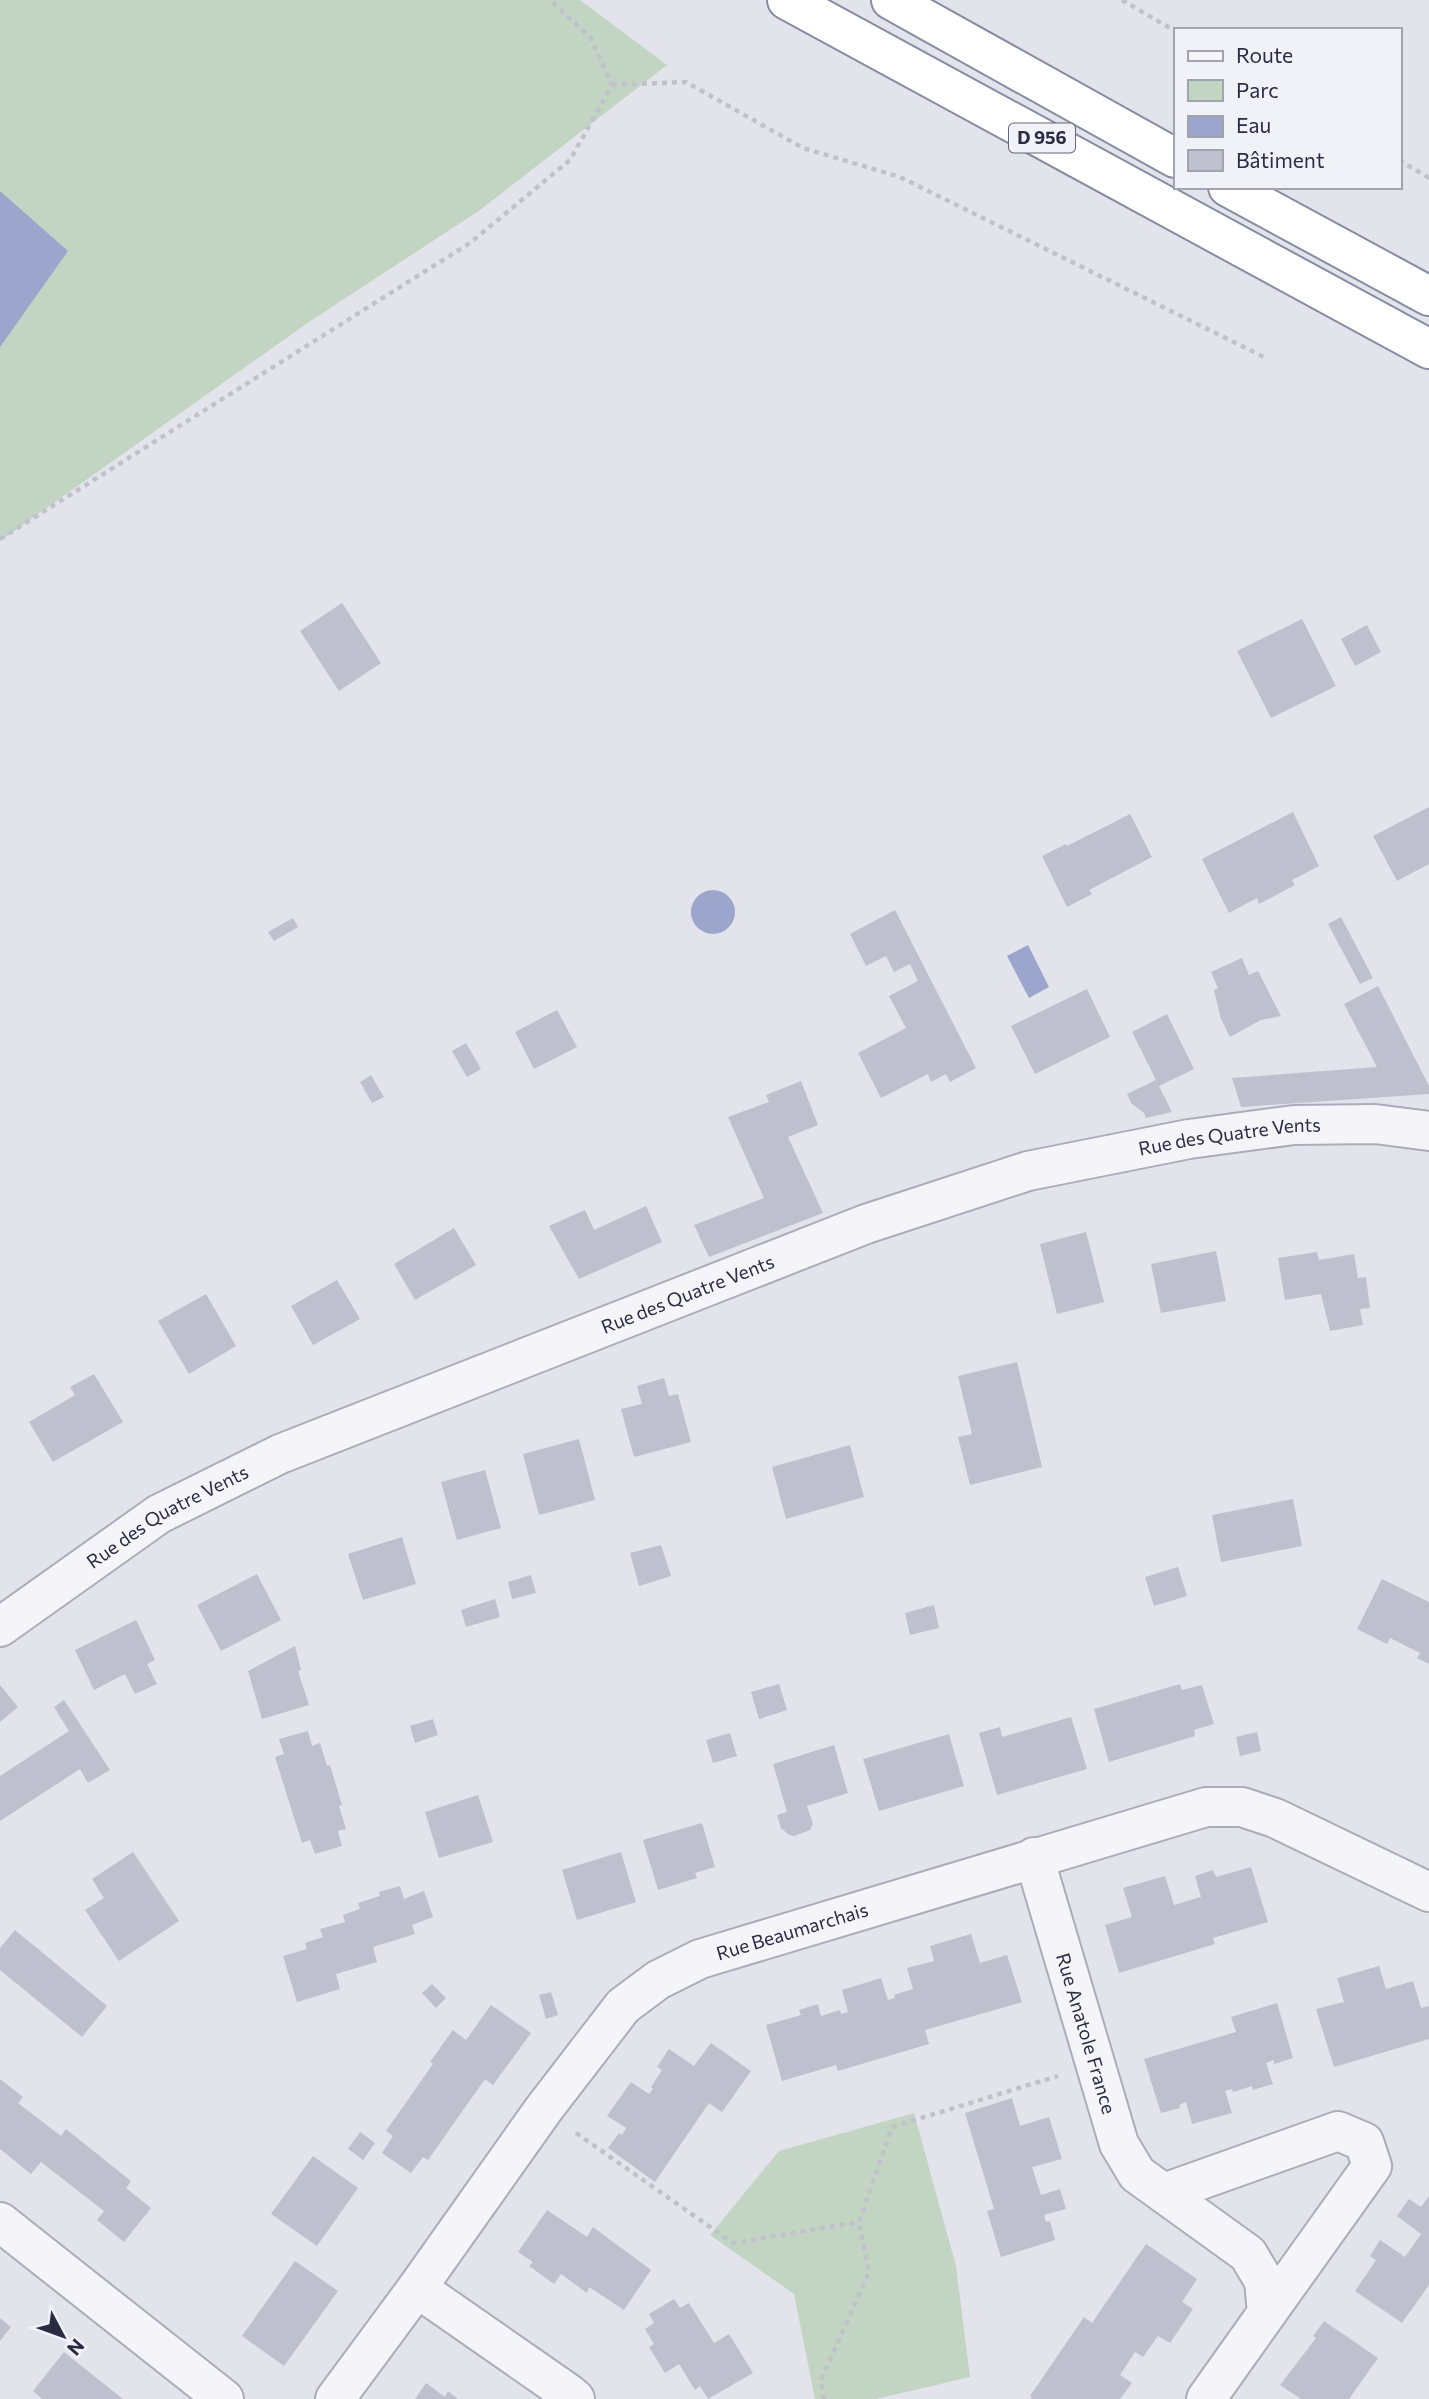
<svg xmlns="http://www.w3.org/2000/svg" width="1429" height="2399" font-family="Commissioner,sans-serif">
  <rect width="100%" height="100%" fill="#e2e3eb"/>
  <path fill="#c2d5c3" d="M0 0H580L667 65 480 210 309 322 0 541Z
    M914 2113 956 2266 970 2377 876 2399H815L794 2294 710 2235 779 2151Z"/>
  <path fill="#9ca6cc" d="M0 191 68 251 0 347Z
    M691 912a22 22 0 1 1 44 0a22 22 0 1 1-44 0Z
    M1028 945 1049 987 1029 998 1007 956Z"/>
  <path fill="#bfc0ce" d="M342 603 381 663 339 691 300 631Z
    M1302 619 1336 686 1271 718 1237 651Z
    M1367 625 1381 652 1355 666 1341 639Z
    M1429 807V864L1397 881 1373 836Z
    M1293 812 1319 866 1292 880 1295 885 1259 904 1257 898 1229 913 1202 859Z
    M1130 814 1152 857 1089 890 1092 894 1067 907 1042 856 1066 844 1067 846Z
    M895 910 976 1068 950 1082 946 1074 931 1082 928 1074 881 1098 858 1053 906 1028 889 996 918 981 910 964 894 972 886 956 866 966 850 934Z
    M1341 917 1373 978 1360 984 1328 924Z
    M293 918 298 927 274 941 268 932Z
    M1242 958 1249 975 1258 971 1281 1016 1261 1020 1230 1037 1221 1019 1214 990 1218 988 1211 972Z
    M1378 986 1429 1086V1094L1241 1107 1232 1078 1377 1067 1344 1004Z
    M1087 989 1110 1037 1035 1074 1011 1026Z
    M557 1010 577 1047 534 1069 515 1032Z
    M1167 1014 1194 1069 1159 1086 1172 1112 1146 1118 1144 1113 1131 1103 1127 1094 1156 1080 1132 1032Z
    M466 1043 481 1069 467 1077 452 1051Z
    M371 1075 384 1097 372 1103 360 1082Z
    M801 1081 818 1125 788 1137 823 1213 709 1257 694 1225 764 1198 728 1117 769 1102 766 1095Z
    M646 1206 662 1242 579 1279 549 1226 585 1210 594 1230Z
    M454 1228 476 1265 415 1300 394 1264Z
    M1086 1232 1104 1302 1057 1314 1040 1244Z
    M1216 1251 1226 1301 1161 1313 1151 1264Z
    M1317 1252 1319 1260 1354 1254 1358 1278 1366 1277 1370 1308 1360 1309 1363 1325 1330 1331 1321 1294 1285 1300 1278 1258Z
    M337 1280 360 1319 313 1345 291 1306Z
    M206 1294 236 1346 189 1374 158 1321Z
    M1017 1362 1042 1467 970 1485 958 1437 972 1434 958 1376Z
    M94 1374 123 1422 53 1462 29 1422 75 1395 70 1387Z
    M664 1378 669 1396 678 1394 691 1442 634 1457 621 1409 642 1404 637 1386Z
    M579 1439 595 1500 539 1515 523 1454Z
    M850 1445 864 1497 786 1519 772 1467Z
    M485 1470 501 1528 457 1540 441 1482Z
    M1293 1499 1302 1546 1221 1562 1212 1515Z
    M402 1537 416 1584 363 1600 348 1554Z
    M661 1545 671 1576 639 1586 630 1553Z
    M1178 1567 1187 1596 1154 1606 1145 1577Z
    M257 1574 281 1620 221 1651 197 1605Z
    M531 1575 536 1593 512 1599 508 1582Z
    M1382 1579 1429 1602V1664L1417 1658 1420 1653 1390 1638 1387 1644 1357 1629Z
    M495 1599 500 1617 466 1627 461 1610Z
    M934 1605 939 1628 910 1635 905 1613Z
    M136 1620 155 1660 147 1664 157 1684 135 1694 125 1674 94 1690 75 1650Z
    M295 1646 301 1670 298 1671 309 1705 262 1719 248 1671Z
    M779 1684 787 1710 759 1719 751 1692Z
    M1180 1684 1182 1690 1202 1685 1214 1724 1194 1730 1195 1736 1109 1762 1094 1709Z
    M0 1685 18 1707 0 1722Z
    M64 1700 110 1770 88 1783 80 1769 0 1821V1776L69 1731 54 1707Z
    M1071 1717 1087 1769 997 1795 979 1733 1000 1727 1002 1737Z
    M433 1719 438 1735 415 1743 410 1726Z
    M308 1731 312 1746 320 1743 327 1766 330 1765 342 1805 339 1806 346 1829 338 1831 342 1846 315 1854 310 1840 302 1843 275 1757 284 1754 279 1739Z
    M1257 1732 1261 1751 1240 1756 1236 1737Z
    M730 1733 737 1756 713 1763 706 1740Z
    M949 1734 964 1786 879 1811 863 1759Z
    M834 1745 848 1793 807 1806 813 1824 810 1830 794 1836 789 1835 781 1828 777 1815 787 1812 773 1764Z
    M478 1795 493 1842 439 1858 425 1812Z
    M702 1823 715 1867 695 1873 697 1878 658 1890 643 1840Z
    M133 1852 179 1921 119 1961 85 1910 104 1898 92 1879Z
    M621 1852 636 1902 577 1920 562 1870Z
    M1251 1867 1268 1922 1213 1938 1215 1944 1119 1973 1105 1925 1132 1917 1123 1888 1165 1876 1174 1905 1201 1897 1195 1876 1213 1870 1216 1877Z
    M400 1886 404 1899 424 1891 433 1917 412 1925 415 1934 373 1947 377 1962 336 1974 340 1989 297 2002 283 1956 307 1949 305 1943 323 1937 320 1929 345 1922 343 1915 360 1909 358 1903 380 1896 379 1892Z
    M15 1930 107 2006 82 2037 0 1970V1948Z
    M971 1934 980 1963 1007 1955 1022 2002 925 2030 929 2044 838 2071 836 2065 782 2081 766 2025 801 2015 799 2010 818 2004 821 2016 840 2010 841 2014 848 2012 842 1990 881 1978 888 2000 895 1998 894 1995 913 1989 907 1968 934 1961 930 1946Z
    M1379 1966 1386 1989 1413 1981 1421 2008 1429 2006V2039L1334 2067 1316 2009 1344 2002 1337 1978Z
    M432 1984 446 1998 436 2008 422 1993Z
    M551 1992 558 2015 546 2019 539 1995Z
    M1277 2003 1293 2058 1274 2064V2060L1266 2063 1273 2084 1253 2090 1252 2086 1233 2092 1232 2089 1225 2091 1232 2113 1192 2124 1186 2102 1179 2105 1180 2108 1161 2113 1144 2059 1236 2032 1231 2017Z
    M491 2005 531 2033 493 2085 485 2079 428 2160 423 2157 411 2173 382 2153 393 2136 386 2131 433 2064 430 2062 453 2030 466 2040Z
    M711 2043 751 2071 722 2112 709 2103 655 2182 608 2148 619 2133 622 2135 626 2128 607 2116 631 2082 649 2094 653 2089 651 2087 662 2070 657 2067 669 2049 694 2066Z
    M0 2079 23 2097 18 2103 61 2136 66 2129 131 2181 126 2188 151 2208 124 2242 97 2220 104 2211 41 2162 31 2174 0 2149Z
    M1012 2098 1020 2126 1049 2117 1062 2159 1032 2167 1041 2195 1060 2189 1066 2209 1044 2215 1046 2222 1050 2221 1055 2240 1001 2257 987 2211 994 2209 965 2113Z
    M360 2132 375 2143 363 2160 348 2149Z
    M313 2156 358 2188 317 2246 271 2214Z
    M1429 2196V2285L1402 2323 1355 2291 1376 2260 1370 2256 1380 2240 1405 2257 1421 2234 1397 2216 1409 2199 1421 2207Z
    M547 2210 587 2237 593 2227 651 2270 624 2310 589 2287 587 2293 561 2274 554 2284 529 2266 533 2262 518 2252Z
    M1146 2244 1197 2279 1182 2302 1193 2309 1170 2343 1158 2336 1143 2357 1135 2352 1120 2375 1132 2383 1120 2399H1030L1032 2397 1030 2396 1084 2317 1092 2323Z
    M295 2261 338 2291 284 2366 242 2336Z
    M674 2299 680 2308 689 2303 714 2343 729 2334 753 2373 708 2399 700 2386 695 2390 679 2364 665 2373 649 2347 654 2344 645 2329 654 2323 649 2314Z
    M0 2318 11 2327 0 2341Z
    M1324 2321 1378 2358 1349 2399H1301L1280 2385 1316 2338 1313 2336Z
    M64 2352 123 2399H42L33 2391Z
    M426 2383 445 2397 448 2391 458 2399H415Z"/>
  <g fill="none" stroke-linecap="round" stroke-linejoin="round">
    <g stroke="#aaacb9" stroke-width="42">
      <g id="minor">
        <path id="s1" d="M0 1627 159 1514 280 1454 866 1224 1028 1171 1189 1139 1294 1125 1375 1124 1429 1131"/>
        <path id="s2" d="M1034 1857 1119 2144 1137 2174 1248 2254 1264 2281 1267 2313 1206 2399"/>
        <path d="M1164 2193 1338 2131 1364 2142 1372 2166 1267 2313"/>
        <path d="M0 2222 224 2399"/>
        <path d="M417 2288 568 2393 575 2399"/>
        <path id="s3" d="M335 2399 417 2288 543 2110 623 2006 658 1980 700 1959 1206 1807H1242L1275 1818 1429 1892"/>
      </g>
    </g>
    <g stroke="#888ca2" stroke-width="42">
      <path id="trunk" d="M787 0 1429 349
        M891 0 1175 158
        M1228 187 1429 296"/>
    </g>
    <path stroke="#c0c1ca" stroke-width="4.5" stroke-dasharray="5 5" stroke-linecap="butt" d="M1122 0 1175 31
      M612 85 686 82 803 148 900 177 1268 359
      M1399 160 1429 178
      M0 539 470 243 570 160 612 85 590 37 550 0
      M576 2133 733 2243 859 2222 892 2127 1058 2076
      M824 2399 821 2380 869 2272 859 2222"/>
    <use href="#minor" stroke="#f5f5f9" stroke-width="38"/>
    <use href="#trunk" stroke="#fff" stroke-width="38"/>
  </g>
  <g text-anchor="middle" stroke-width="5" stroke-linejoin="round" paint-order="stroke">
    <rect fill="#f1f2f8" stroke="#656779" stroke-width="2" x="1009" y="123.5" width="66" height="29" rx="5"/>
    <g font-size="18" font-weight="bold" fill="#292c43">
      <text x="1042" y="144">D 956</text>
    </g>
    <g font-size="19" fill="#292c43" stroke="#f1f2f8">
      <text dy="7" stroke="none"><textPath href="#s1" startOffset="1335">Rue des Quatre Vents</textPath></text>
      <text dy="7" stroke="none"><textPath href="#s1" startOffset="768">Rue des Quatre Vents</textPath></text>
      <text dy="7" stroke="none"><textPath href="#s1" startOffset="201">Rue des Quatre Vents</textPath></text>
      <text dy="7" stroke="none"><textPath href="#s3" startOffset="674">Rue Beaumarchais</textPath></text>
      <text dy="7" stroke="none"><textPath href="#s2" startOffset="184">Rue Anatole France</textPath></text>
    </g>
  </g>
  <rect x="1174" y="28" width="228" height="161" fill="#f1f2f8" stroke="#a1a3b0" stroke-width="2"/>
  <rect x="1188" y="51" width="35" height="10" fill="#f5f5f9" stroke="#a1a3b0" stroke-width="2"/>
  <text x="1236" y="63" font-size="21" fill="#292c43">Route</text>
  <rect x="1188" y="80" width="35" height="21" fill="#c2d5c3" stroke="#a1a3b0" stroke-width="2"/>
  <text x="1236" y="98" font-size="21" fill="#292c43">Parc</text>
  <rect x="1188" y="116" width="35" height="21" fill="#9ca6cc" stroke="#a1a3b0" stroke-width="2"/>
  <text x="1236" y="133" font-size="21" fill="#292c43">Eau</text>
  <rect x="1188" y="150" width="35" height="21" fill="#bfc0ce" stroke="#a1a3b0" stroke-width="2"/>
  <text x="1236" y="168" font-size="21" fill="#292c43">Bâtiment</text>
  <g transform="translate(63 2336) rotate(131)" stroke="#f1f2f8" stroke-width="5" paint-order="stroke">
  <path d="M0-5L12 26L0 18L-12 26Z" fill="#292c43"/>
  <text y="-10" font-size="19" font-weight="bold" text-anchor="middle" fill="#292c43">N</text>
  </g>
</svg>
